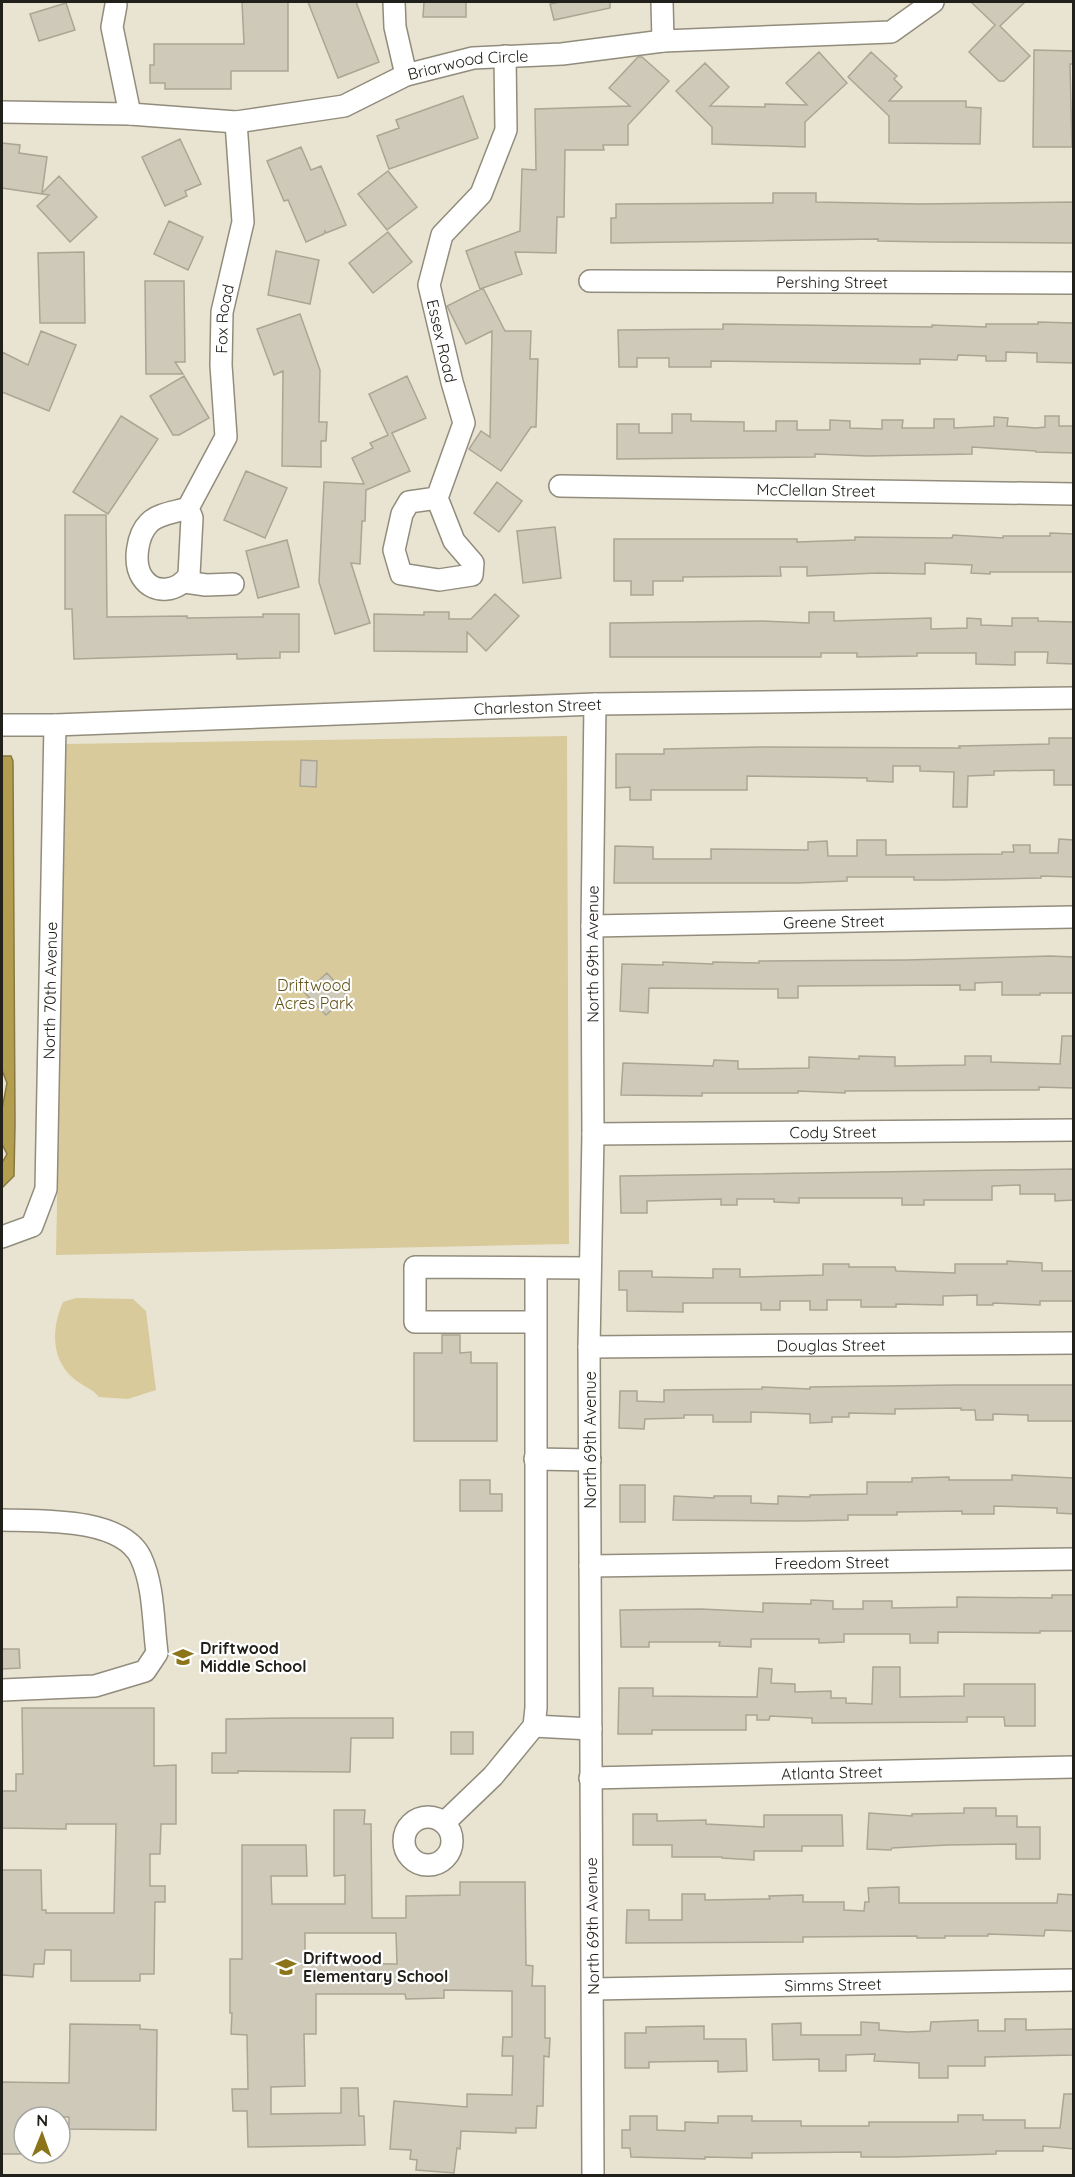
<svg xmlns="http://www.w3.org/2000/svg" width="1075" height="2177" font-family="Quicksand,sans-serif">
  <rect width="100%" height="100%" fill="#e9e4d2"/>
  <path fill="#d8ca9a" d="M567 736 569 1244 56 1255 66 744Z
    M76 1298 133 1299 146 1311 156 1390 128 1399 99 1397C92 1388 82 1386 73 1378 50 1358 52 1327 63 1302Z"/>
  <path fill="#b39d4e" stroke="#88783e" stroke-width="1.5" d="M2 756H11L13 761 15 1124 14 1176 2 1188V1163L7 1154 2 1144V1109L7 1083 2 1070Z"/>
  <path fill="#cec9b8" stroke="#aaa594" stroke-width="1.5" fill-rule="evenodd" d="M242 2H288V71H231V89H165V83H150V65H154V44H244Z
    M308 2H356L379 62 338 78Z
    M424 2H466V17H423Z
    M560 2H610V8L554 20 550 4Z
    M971 2H1025L1000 26 1030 56 1004 81H999L969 52 995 25Z
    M66 3 75 30 39 41 30 14Z
    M1034 50 1074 51V64H1070L1072 147H1033Z
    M819 52 847 83 805 122V147L712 144V127L676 91 705 63 729 87 710 106 765 107V104L807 105 786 83Z
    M871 52 897 76 894 79 902 87 889 101H966V107L981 108 980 144 889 143V116L848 77Z
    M638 57H642L669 81 628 125V145H603L604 150H565L564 217H557L556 253 515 252 522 274 480 289 466 251 520 231 522 169 536 170 535 109 630 106 609 88Z
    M463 96 478 138 389 169 377 136 399 128 396 120Z
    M180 139 201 184 185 191 187 196 165 206 142 157Z
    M2 143 20 145 19 153 47 157 42 193 59 176 97 217 70 242 37 206 49 195 2 188Z
    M301 147 311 170 321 166 346 225 326 233 325 231 324 234 306 242 288 200 284 201 267 161Z
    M388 171 417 207 387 230 358 194Z
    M773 193H816V202L920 204 1074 202V243L932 242 878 241V239L611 243V218H616V204L773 203Z
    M169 221 203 237 188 270 154 254Z
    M388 232 412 262 373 293 349 263Z
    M276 251 319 260 310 304 268 295Z
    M84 252 85 323H40L38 253Z
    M145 281H184L185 362H175L183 374H146Z
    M483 288 505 331H531L530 359H538L536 427H531L501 471 469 449 481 431 490 437 492 331 466 344 447 306Z
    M300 314 320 370 319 422H327L326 441H321V467L282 466 283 371 274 375 257 329Z
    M1038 322 1074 323V363L1037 362V353L1006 352V361H986V356L958 355 957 360 920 359V364L711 361V367H669V358H637V367H619L618 330 723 329V324L932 327V325L986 327V324H1038Z
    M41 331 76 345 49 411 2 392V352L28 365Z
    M184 376 209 418 179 435H173L150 396Z
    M407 376 426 418 392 433 410 471 366 490 365 521H362L360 564 351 563 370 623 335 634 319 582 324 482 364 484 352 458 373 448 370 443 388 435 369 394Z
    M672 414H691V421L744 422V431H776V421H797V430H830V420L850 421V428L882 429V420H903L902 428H934V419H954V428L994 426V417L1008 418 1007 426 1036 428 1045 427V416H1059V426H1074V453L1036 452V451L972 447V454L868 456 815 454V457L617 459V424H639V433H672Z
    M121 416 158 439 108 514 73 492Z
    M246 471 287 488 265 538 224 520Z
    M497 482 522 501 499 532 474 513Z
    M65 515H106L107 617 187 616V618L263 617V614H299V652H280V658L237 659V654L74 659 72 609H65Z
    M555 527 561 578 523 583 517 531Z
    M1050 533 1074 534V572H990V574L971 573 972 565 925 563V574L878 573 807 576V567H780L781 576 683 577V581H653V595H631V581H614V539H797V542L855 540V537L952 538 953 535 1003 538V536H1050Z
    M287 540 299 587 258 598 246 551Z
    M495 594 519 616 486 651 467 632V652L374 651V614L424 615V612H449V619H471Z
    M809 612H834V621L931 618V629L967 628V618L981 619V625L1012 626V618H1038V621L1074 622V664L1047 663 1048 652H1015V665L976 664V653H917V656L857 657V653H821V657H610V623L762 621 809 623Z
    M1049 738H1074V785H1054V770L994 771V775L968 776 967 807H953L954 772 920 771V766H893V782L867 781V778L747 776V790H651V800H630V787L616 788V754H664V749L761 747 960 748 959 746 1049 744Z
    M301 760 317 761 316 787 300 786Z
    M1059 839 1074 840V877L1041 876V878L944 880H914V877H847V881L797 883H614L615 846 653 847V859H711V849L808 850V842L827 841 828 856H857V840H886V855L1002 854V852H1014L1013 845H1030V853H1058Z
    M1050 956 1074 957V993H1040V995H1002V982L975 983V990H960V985L798 986V998H778V989L649 988 648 1013 620 1011 622 964 663 965V962L713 964V962L759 963V961L906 960Z
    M327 973 347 996 326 1015 305 993Z
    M1062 1036H1074V1088L1039 1087V1090L845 1091V1093L798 1091V1093H702V1096L621 1095 623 1063 713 1066 714 1060 738 1061V1069L809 1068V1057L859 1059V1056L895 1057V1066L965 1065V1056H991V1062L1060 1064Z
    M1074 1169V1200L1055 1201V1194H1020V1185L992 1186V1200H924V1205H902V1198H799V1203L774 1202V1199H737V1205H721V1199L647 1201V1213H621L620 1176Z
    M1007 1261 1042 1263V1271H1074V1301H1040V1305L993 1303V1305H977V1295L943 1296V1305L896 1304V1307H861V1300H827V1310H810V1301H780V1310H761V1303H683V1312L627 1311V1290H619V1271H652V1277L713 1278V1269H740V1277L823 1275V1264H849V1267H895L896 1271 955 1273V1264H1007Z
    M442 1335H460V1353L471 1352V1363H497V1441H414V1353H442Z
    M956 1385H1074V1421H1028V1415L993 1414V1420H976L975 1410H961V1408L895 1409V1414L849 1413V1417H832V1422L810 1423V1414L751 1412V1422H713V1415H684V1418L645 1419 644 1429 619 1428 620 1391H637V1401L664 1402V1390L762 1389V1387L810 1389V1387Z
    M1012 1475 1074 1478V1514L1057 1513V1508L994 1506V1514H962V1511L897 1512V1515H848V1520L800 1521 673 1520 674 1496 714 1498V1496H751V1503L778 1504V1496L810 1497V1495L867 1494V1482H912V1478L949 1477V1480H1012Z
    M460 1480H490V1494H502V1511H460Z
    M620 1485H645V1522H620Z
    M1052 1595H1074V1631H1040V1633L938 1632V1643H910V1634H844V1642L819 1643V1639H751V1647L719 1646 720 1642H649V1647H621L620 1610 701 1609 763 1612V1603L811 1604V1600L833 1601V1609H863V1601H892V1608L957 1607V1597L1052 1598Z
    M2 1649H19L20 1668 2 1669Z
    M873 1667H900V1697L964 1696V1684H1035V1726H1005L1004 1717H967V1722L812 1723V1718L770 1716 769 1720H757V1715H746V1730H652V1734H618L619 1688H653V1696L757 1697 759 1668 772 1669 771 1683 795 1684V1692L831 1691V1698H846V1703L872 1704Z
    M22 1708H154V1766L176 1765V1824H161L160 1854H150V1886H165V1902H155L154 1974H140V1981H71V1950H45L44 1964H34L33 1977 2 1975V1870H41L42 1910H46V1913H114L116 1824H66V1829L2 1828V1791H16V1774H23Z
    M290 1718H393V1738H351L350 1772 238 1771V1773H212V1753H226V1719Z
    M451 1732H473V1754H451Z
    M964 1808H996V1816H1017V1827H1040V1859H1016V1844L947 1845 892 1848 891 1850 867 1849 869 1813 912 1816V1814L964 1813Z
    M334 1810H365L364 1824H371L372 1918H406V1896L460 1895V1882H525L526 1965 533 1966 532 1986H545V2038H550L549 2057 544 2056 543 2106H537L536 2128H516V2133L461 2131 460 2149 457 2148 454 2173 416 2170 417 2160 410 2159 411 2150 390 2149 394 2101 467 2107V2094L512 2095 513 2056H502L503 2037H512V1991L444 1990V1998L406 1999 405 1994H316V2034H304L305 2086 271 2087V2114L341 2113V2088H358L359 2116H364L365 2145 248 2147 247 2111H233L232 2089H248L247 2035 231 2034 232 2013H230V1959H242V1845H306L307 1876H271L272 1904H345V1875L334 1876ZM305 1933H396L397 1964 305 1963Z
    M633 1814H657V1821L706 1820V1824L764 1827V1815H842L843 1846H802V1851H754V1860L722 1858V1857H672V1845H633Z
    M899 1887V1903H1057L1058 1894 1074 1895V1931L1045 1930 1044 1936 988 1934V1936H945V1938H917V1936L803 1937V1942L626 1943 627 1910H649V1920H682V1894H705V1900L770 1899 769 1896 803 1895V1902H844V1910L864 1911 865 1902H869L868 1888Z
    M1005 2019H1026V2030L1074 2029V2055L985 2057V2066H948V2078H919V2063L874 2061 875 2054 846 2055V2071H819V2059L773 2060 772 2024 801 2023V2035H861V2022L879 2023V2030L908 2032 930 2031 931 2022 978 2020V2031H1005Z
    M70 2024 140 2025V2029L157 2030 156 2130 69 2129V2117H24V2154H2V2082L69 2083Z
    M704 2026V2039H746L747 2071 718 2072V2061L649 2062V2068H625V2033H646V2027Z
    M1064 2094H1074V2149L1043 2146V2151H996V2154L897 2157H861V2152L752 2153V2158L705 2157V2159L631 2157 630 2148H622V2130H630V2116H657V2130L685 2131V2122L718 2123V2116H752V2121H801V2126H869V2122H958V2115H983V2120H1025V2128H1060Z"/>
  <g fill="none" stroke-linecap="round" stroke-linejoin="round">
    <g stroke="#918c7c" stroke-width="24">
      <g id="minor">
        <path d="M394 2 395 27 406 75"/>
        <path d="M662 2 663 41"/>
        <path d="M116 5 112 27 130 114"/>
        <path id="s1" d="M2 112 130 114 236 122 344 106 406 75 473 58 562 54 663 41 891 32 933 2"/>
        <path id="s2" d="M590 281 1074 283"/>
        <path id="s3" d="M560 486 1074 494"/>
        <path d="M437 498 409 502 402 514 394 550 401 574 439 580 472 575 473 563 454 541 437 498 464 423 452 382 429 285 442 235 481 194 506 130 505 56"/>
        <path id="s4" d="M188 508 192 518 189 575C179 591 154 596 142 577 133 563 137 535 149 523 157 514 176 512 188 508L226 437 221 365 222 312 243 222 236 122"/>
        <path d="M185 582 206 585 233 584"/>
        <path id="s5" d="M2 725H55L595 704 1074 698"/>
        <path id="s6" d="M592 926 1074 917"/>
        <path id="s7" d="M593 1134 1074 1130"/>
        <path id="s8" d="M2 1237 32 1226 46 1189 55 725"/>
        <path d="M535 1322H415V1267L590 1268"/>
        <path id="s9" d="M589 1347 1074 1343"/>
        <path d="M535 1459 590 1460"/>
        <path d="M2 1520C40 1521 122 1517 141 1558 154 1586 153 1622 157 1653L145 1671 95 1686 2 1690"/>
        <path id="s10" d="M590 1566 1074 1559"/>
        <path d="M534 1726 591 1729"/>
        <path id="s11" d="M590 1778 1074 1767"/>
        <circle cx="428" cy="1841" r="24"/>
        <path d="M444 1823 493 1776 534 1726 536 1708V1268"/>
        <path id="s12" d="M593 1989 1074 1980"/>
        <path id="s13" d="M593 2176 589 1347 593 1134 592 926 595 704"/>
      </g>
    </g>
    <use href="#minor" stroke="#fff" stroke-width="21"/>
  </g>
  <defs>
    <g id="school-bare" transform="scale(1.62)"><path d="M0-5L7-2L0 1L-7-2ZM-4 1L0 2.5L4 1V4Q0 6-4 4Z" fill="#8c7519" stroke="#fff" stroke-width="2.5" paint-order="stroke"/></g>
  </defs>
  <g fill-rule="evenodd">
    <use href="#school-bare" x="183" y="1657"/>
    <use href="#school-bare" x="286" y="1967"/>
  </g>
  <g text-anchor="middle" stroke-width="4.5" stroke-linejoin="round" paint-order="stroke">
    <g font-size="16" fill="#22201a" stroke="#fff">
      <text dy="6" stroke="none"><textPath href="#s1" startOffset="476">Briarwood Circle</textPath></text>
      <text dy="6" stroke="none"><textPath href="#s2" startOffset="242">Pershing Street</textPath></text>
      <text dy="6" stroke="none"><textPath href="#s4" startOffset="423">Fox Road</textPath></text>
      <text transform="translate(442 341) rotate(77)" y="6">Essex Road</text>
      <text dy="6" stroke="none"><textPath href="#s3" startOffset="256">McClellan Street</textPath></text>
      <text dy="6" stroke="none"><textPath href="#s5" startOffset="536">Charleston Street</textPath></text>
      <text dy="6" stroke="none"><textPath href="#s6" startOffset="242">Greene Street</textPath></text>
      <text dy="6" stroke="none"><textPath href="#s13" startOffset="1222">North 69th Avenue</textPath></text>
      <text dy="6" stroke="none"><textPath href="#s8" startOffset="270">North 70th Avenue</textPath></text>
      <text dy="6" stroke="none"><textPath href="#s7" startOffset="240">Cody Street</textPath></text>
      <text dy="6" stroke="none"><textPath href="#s9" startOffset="242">Douglas Street</textPath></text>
      <text transform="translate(590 1440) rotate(-90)" y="6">North 69th Avenue</text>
      <text dy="6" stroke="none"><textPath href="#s10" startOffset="242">Freedom Street</textPath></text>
      <text dy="6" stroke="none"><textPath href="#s11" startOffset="242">Atlanta Street</textPath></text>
      <text transform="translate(592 1926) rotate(-91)" y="6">North 69th Avenue</text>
      <text dy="6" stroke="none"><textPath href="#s12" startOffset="240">Simms Street</textPath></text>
    </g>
    <g font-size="16" fill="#635418" stroke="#fff">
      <text x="314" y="991">Driftwood<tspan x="314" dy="18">Acres Park</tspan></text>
    </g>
    <g font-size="16" font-weight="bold" fill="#22201a" stroke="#fff" text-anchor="start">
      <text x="200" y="1654">Driftwood<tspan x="200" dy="18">Middle School</tspan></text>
      <text x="303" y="1964">Driftwood<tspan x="303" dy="18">Elementary School</tspan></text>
    </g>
  </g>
  <rect width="1075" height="2177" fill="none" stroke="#22201a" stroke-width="6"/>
  <g transform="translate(42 2135) rotate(1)"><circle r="28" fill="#ffffff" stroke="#a7a6a3" stroke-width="1.5"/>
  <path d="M0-4.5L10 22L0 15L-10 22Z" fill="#8c7519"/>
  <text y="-9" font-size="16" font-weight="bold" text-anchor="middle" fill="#22201a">N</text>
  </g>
</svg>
